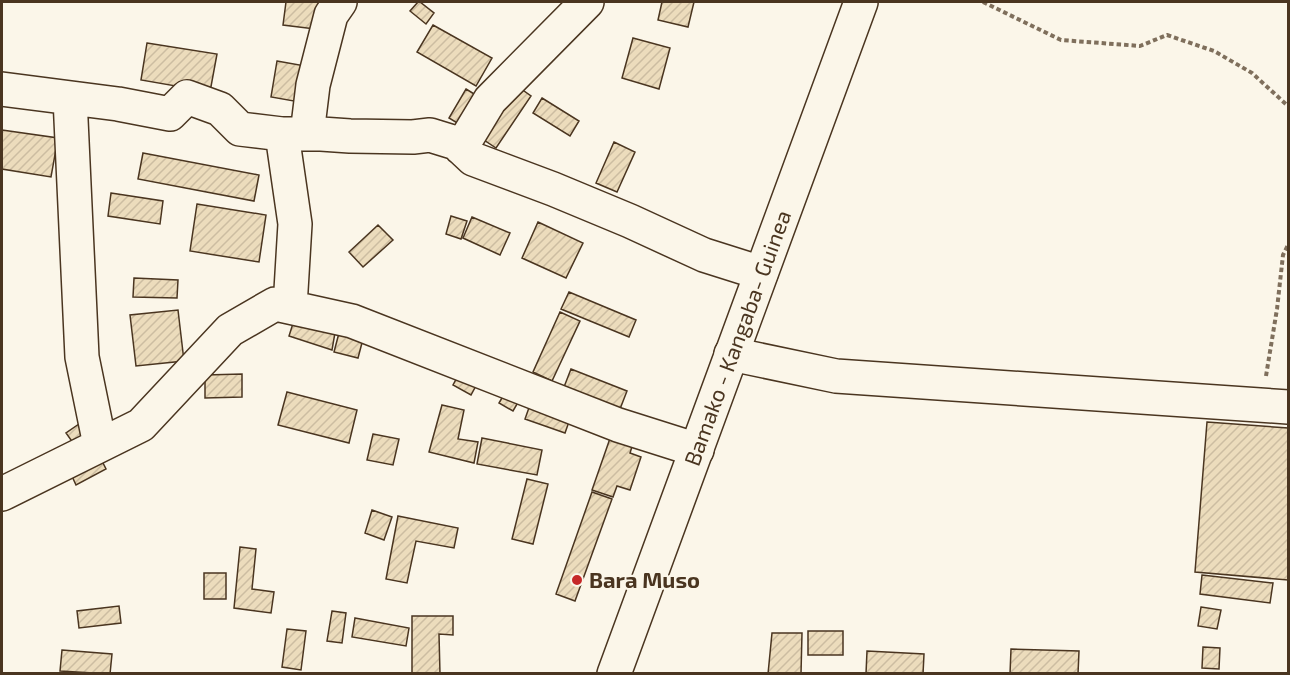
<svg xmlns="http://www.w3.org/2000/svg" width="1290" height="675" font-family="'Exo 2',sans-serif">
  <defs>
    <pattern id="building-hatch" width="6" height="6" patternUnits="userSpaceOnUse" patternTransform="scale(1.5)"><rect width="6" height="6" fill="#ecdcbc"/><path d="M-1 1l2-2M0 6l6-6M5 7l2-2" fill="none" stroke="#ccbda1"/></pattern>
  </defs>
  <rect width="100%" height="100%" fill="#fbf6e9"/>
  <path fill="url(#building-hatch)" stroke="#4a3520" stroke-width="1.5" d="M286 2H326L323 30 283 25Z
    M418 2H420L434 13 426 24 410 11Z
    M662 2H694L688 27 658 20Z
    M433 25 492 58 476 86 417 52Z
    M633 38 670 48 659 89 622 78Z
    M147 43 217 54 210 92 141 80Z
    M277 61 311 67 305 103 271 97Z
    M517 86 531 96 496 148 481 138Z
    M466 89 484 100 467 129 449 118Z
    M542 98 579 121 570 136 533 113Z
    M2 130 58 138 51 177 2 169Z
    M614 142 635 152 617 192 596 183Z
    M143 153 259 175 254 201 138 179Z
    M111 193 163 201 160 224 108 216Z
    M197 204 266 215 259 262 190 251Z
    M451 216 467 221 461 239 446 234Z
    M472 217 510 233 500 255 463 238Z
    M538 222 583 243 566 278 522 258Z
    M378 225 393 240 363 267 349 252Z
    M134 278 178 280 177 298 133 297Z
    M569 292 636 320 629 337 561 309Z
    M178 310 184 361 136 366 130 315Z
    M560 312 580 321 552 381 533 372Z
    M296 314 336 327 332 350 289 336Z
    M339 333 363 339 358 358 334 352Z
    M571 369 627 391 620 409 564 387Z
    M460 372 478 382 471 395 453 385Z
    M242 374V397L205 398V375Z
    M506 391 520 399 513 411 499 403Z
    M287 392 357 410 349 443 278 425Z
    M531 402 571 416 565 433 525 419Z
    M442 405 464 410 458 439 478 442 474 463 429 452Z
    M1207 422 1288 428V580L1195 572Z
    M79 424 89 439 76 447 66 433Z
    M614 427 636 434 630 453 641 457 630 490 617 486 613 497 592 490Z
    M373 434 399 439 393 465 367 460Z
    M482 438 542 450 537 475 477 464Z
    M101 459 106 469 76 485 71 474Z
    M527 479 548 484 533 544 512 539Z
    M592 492 612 499 575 601 556 594Z
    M372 510 392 517 384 540 365 533Z
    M398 516 458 528 454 548 416 541 407 583 386 579Z
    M240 547 256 549 252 589 274 592 271 613 234 608Z
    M204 573H226V599H204Z
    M1202 575 1273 583 1270 603 1200 594Z
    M119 606 121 623 79 628 77 611Z
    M1201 607 1221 610 1217 629 1198 626Z
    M332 611 346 613 342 643 327 641Z
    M412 616H453V635L439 634 440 674H412Z
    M355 618 409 628 406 646 352 637Z
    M287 629 306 631 301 670 282 667Z
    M808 631H843V655H808Z
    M772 633H802L801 674H768Z
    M1203 647 1220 648 1219 669 1202 668Z
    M1011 649 1079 651 1078 674H1010Z
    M62 650 112 654 110 674 60 671Z
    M867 651 924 654 923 674H866Z"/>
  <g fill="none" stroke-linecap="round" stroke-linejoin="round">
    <g stroke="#4a3520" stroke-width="36">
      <path id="minor" d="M2 89 118 104 170 114 187 97 220 109 240 129 282 134H321L350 136 413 137 430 135 456 143 473 159 553 189 630 221 704 255 761 273
        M70 98 82 357 100 445
        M282 134 295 224 290 307
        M307 134 313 85 331 15 340 2
        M461 148 490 100 587 2
        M731 354 836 376 1288 407
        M2 494 141 425 230 330 275 304 352 321 618 425 697 450"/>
    </g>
    <g stroke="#4a3520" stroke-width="36">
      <g id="major">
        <path id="s1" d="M614 674 861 2"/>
      </g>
    </g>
    <path stroke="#7f6f5c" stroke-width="4" stroke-dasharray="4.5 3" stroke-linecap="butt" d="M983 2 1061 40 1140 46 1167 35 1214 51 1252 73 1288 106
      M1266 376 1277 309 1283 255 1288 245"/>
    <use href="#minor" stroke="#fbf6e9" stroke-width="33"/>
    <use href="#major" stroke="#fbf6e9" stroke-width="33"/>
  </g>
  <circle fill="#c62828" stroke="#fbf6e9" stroke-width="2" cx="577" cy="580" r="6"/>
  <g text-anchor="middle" stroke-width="4.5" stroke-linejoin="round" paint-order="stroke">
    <g font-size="22" fill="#4a3520" stroke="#fbf6e9">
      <text dy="8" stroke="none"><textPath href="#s1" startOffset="358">Bamako - Kangaba- Guinea</textPath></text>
    </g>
    <g font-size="22" font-weight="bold" fill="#4a3520" stroke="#fbf6e9" text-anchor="start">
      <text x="589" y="588">Bara Muso</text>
    </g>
  </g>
  <rect width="1290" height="675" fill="none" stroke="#4a3520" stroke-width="6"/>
</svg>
